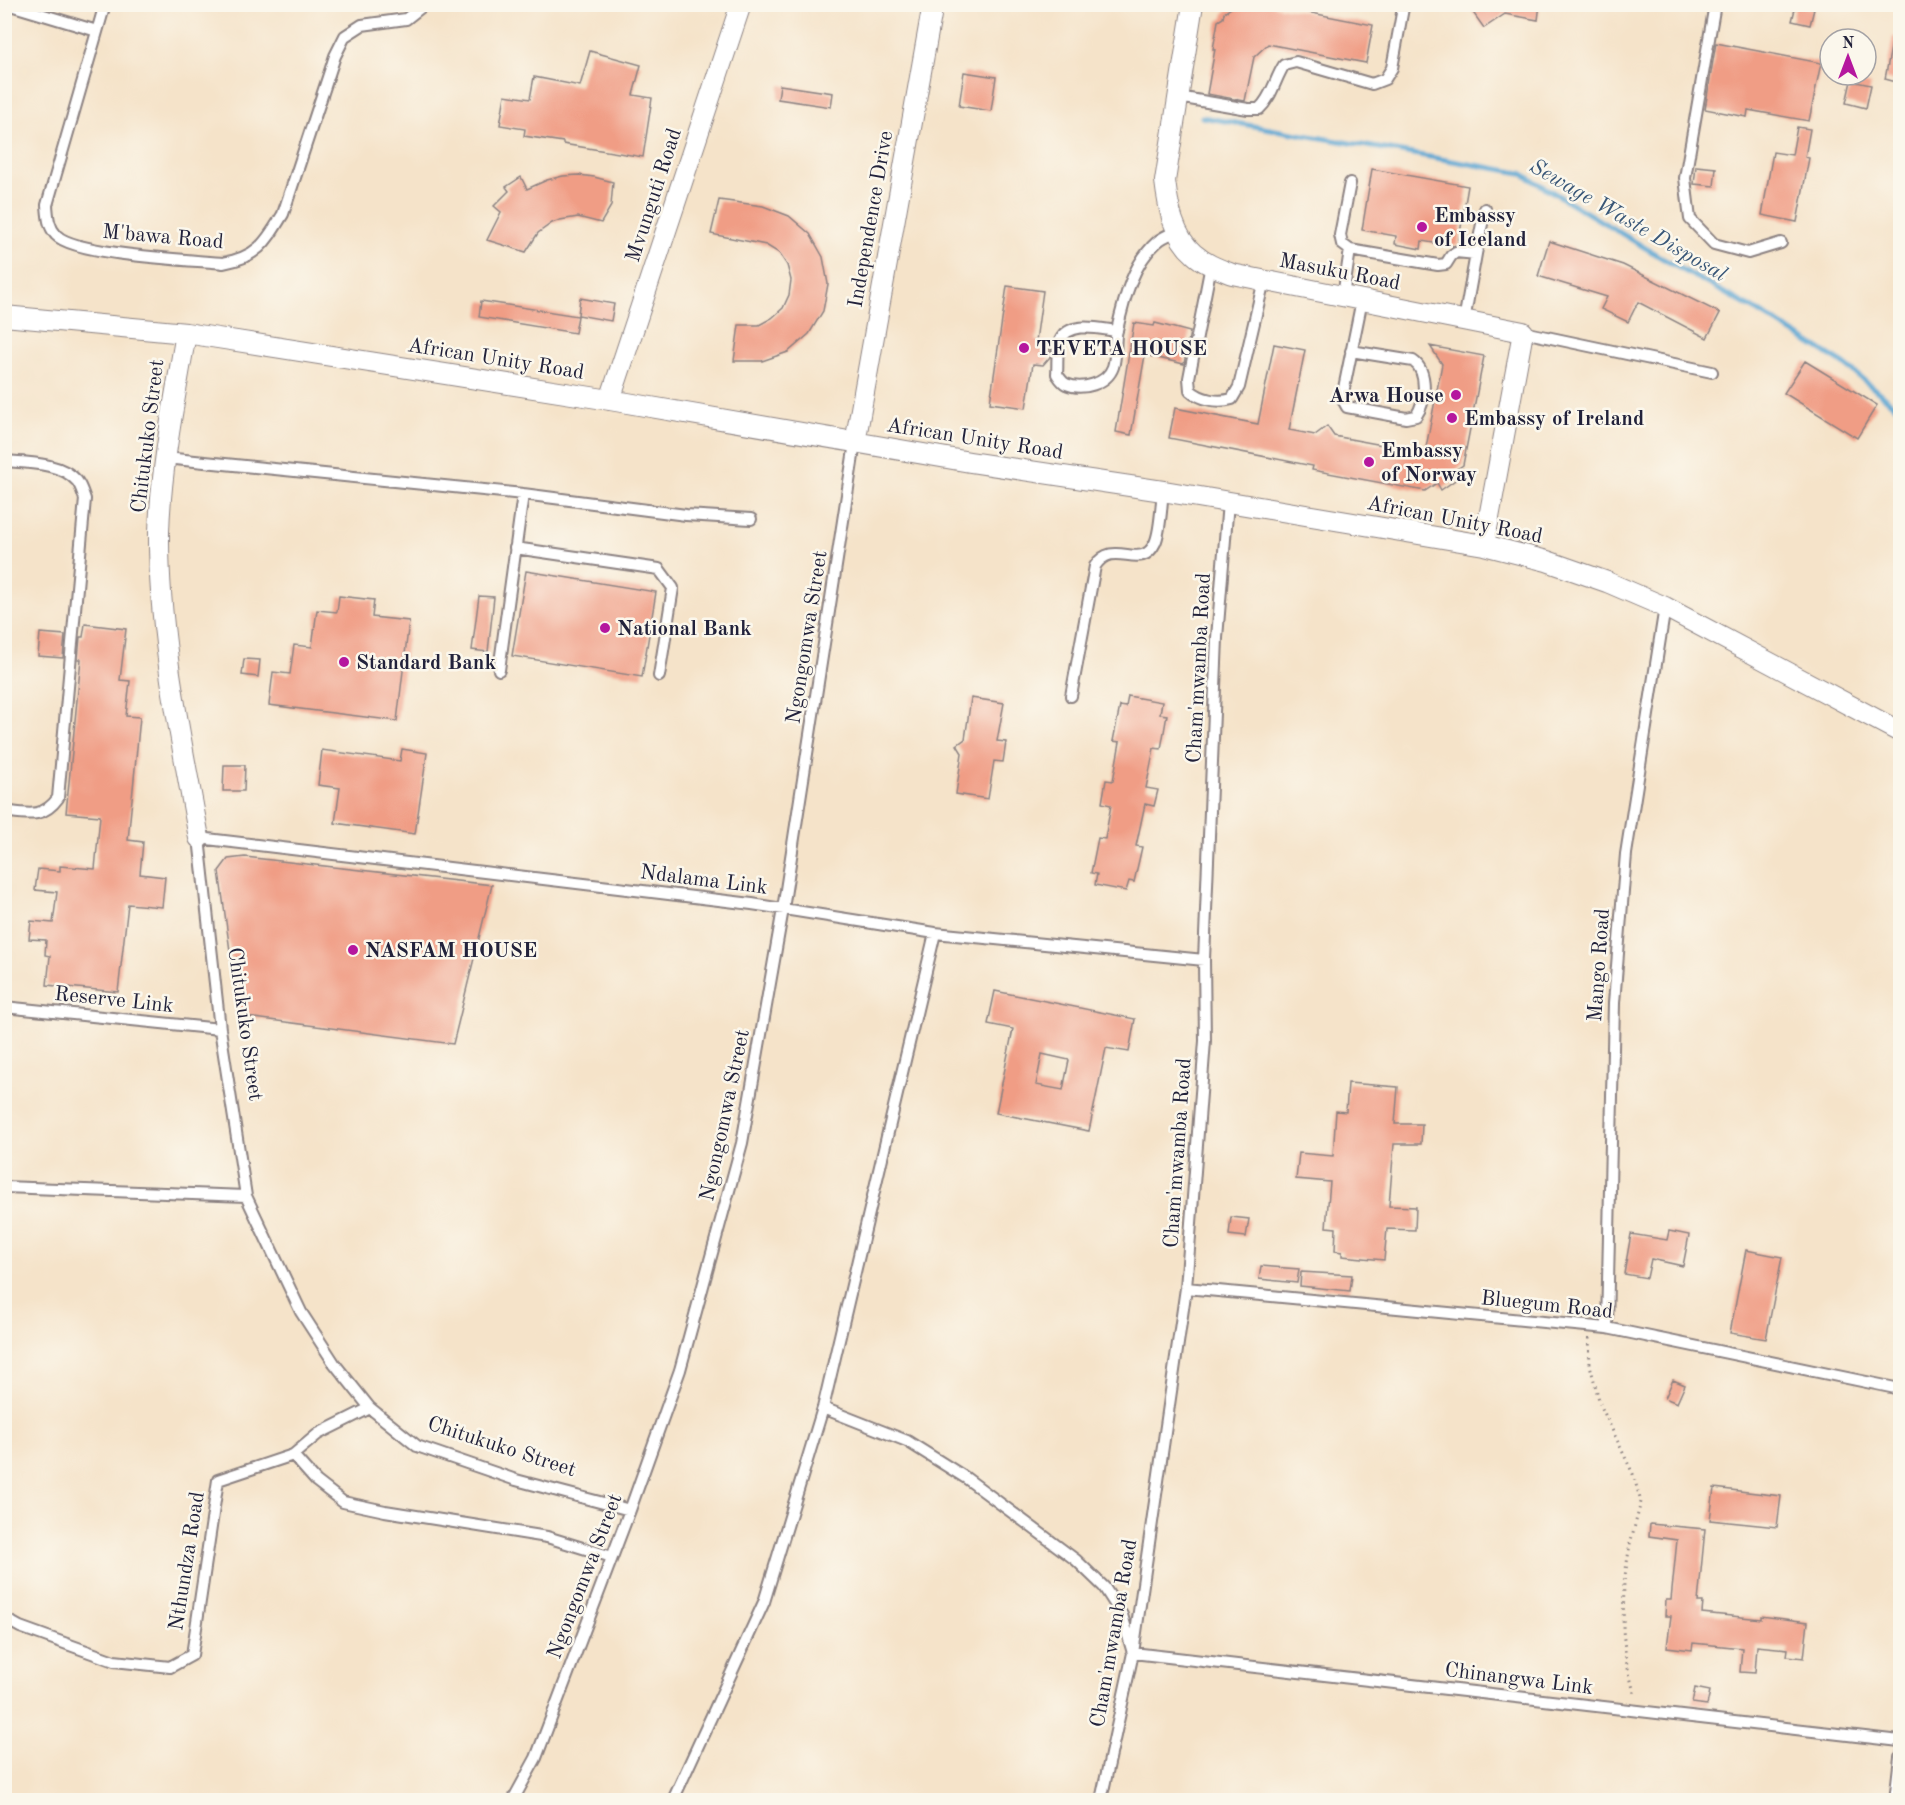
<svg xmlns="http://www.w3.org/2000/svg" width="1905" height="1805" font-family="'Old Standard TT',serif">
  <rect width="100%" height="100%" fill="#fbf7ec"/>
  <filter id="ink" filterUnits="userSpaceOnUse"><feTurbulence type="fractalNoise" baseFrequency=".0167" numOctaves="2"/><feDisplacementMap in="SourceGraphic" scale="12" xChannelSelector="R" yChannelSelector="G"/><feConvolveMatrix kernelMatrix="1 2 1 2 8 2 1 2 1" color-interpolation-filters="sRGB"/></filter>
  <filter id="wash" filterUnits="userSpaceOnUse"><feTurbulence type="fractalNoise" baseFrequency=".008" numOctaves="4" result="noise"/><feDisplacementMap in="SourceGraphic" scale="24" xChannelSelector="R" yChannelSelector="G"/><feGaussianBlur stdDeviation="1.35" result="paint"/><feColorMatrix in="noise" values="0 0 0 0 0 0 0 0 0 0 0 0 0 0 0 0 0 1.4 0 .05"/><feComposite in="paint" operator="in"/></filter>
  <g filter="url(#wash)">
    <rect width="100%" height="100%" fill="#f5e3c9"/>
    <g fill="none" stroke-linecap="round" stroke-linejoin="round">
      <path stroke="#59a4d1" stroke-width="5" d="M1202 117 1521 173 1677 267 1759 312 1844 364 1900 410"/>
    </g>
    <g id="blocks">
      <path fill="#f09d85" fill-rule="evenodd" d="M1237 4H1266L1373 25 1366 63 1268 44 1254 57 1245 101 1207 94 1215 49H1213L1218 21 1223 18 1224 13Z
        M1467 4H1540L1538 20 1505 14 1484 28Z
        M1796 5 1814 9 1810 25 1792 21Z
        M1893 37H1900V83L1885 79Z
        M1716 43 1821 63 1809 121 1748 110 1747 117 1705 109Z
        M590 51 641 65 633 95 652 98 643 157 563 144V142L524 136 525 129 500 125 505 95 530 99 534 77 580 86Z
        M964 72 996 77 991 111 959 106Z
        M1851 81 1871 85 1866 108 1846 103Z
        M780 85 833 93 831 107 778 99Z
        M1797 127 1810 129 1805 157 1809 158 1797 222 1762 215 1773 152 1792 155Z
        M1696 166 1716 168 1714 186 1694 184Z
        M1372 169 1468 186 1458 245 1452 246 1422 241 1421 249 1395 244 1396 236 1362 230Z
        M579 175 594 177 613 182 611 206 601 223 578 217 560 220 552 223 538 233 526 252 487 240 501 212 494 206 509 191 506 187 521 177 527 189 547 180 563 176Z
        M719 200 763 206 789 216 810 234 823 257 828 284 823 311 809 334 788 352 762 361H734L739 325H759L772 318 783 308 789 295 791 280 787 265 779 253 766 245 711 234Z
        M1549 241 1623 265 1720 313 1707 338 1638 302 1628 322 1601 309 1607 297 1538 276Z
        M1007 286 1043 291 1036 341 1046 342 1050 350V357L1043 365 1033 364 1026 408 990 403Z
        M580 298 614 304 611 321 578 315Z
        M481 301 578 316 575 333 479 317Z
        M1134 323 1154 326 1155 323 1190 332 1184 364 1145 355 1131 435 1116 432Z
        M1274 344 1305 350 1289 430 1315 435 1327 426 1334 436 1425 453 1442 364 1430 346 1484 356 1463 465 1453 472 1458 478 1441 490 1437 483 1425 491 1312 470 1313 466 1169 438 1175 408 1258 424Z
        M1805 361 1877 405 1857 438 1784 393Z
        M526 571 656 592 642 677 512 656Z
        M339 596 374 600 372 617 409 621 397 721 269 705 273 672 290 674 294 645 312 647 317 610 337 612Z
        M479 596 494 597 488 652 472 650Z
        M85 624 126 629 120 680 130 681 126 716 140 717 128 840 143 842 140 874 165 877 162 907 128 904 118 992 47 985 50 956 45 955 46 940 29 939 31 921 53 923 57 892 35 890 38 869 60 871V866L95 869 100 816 66 813 81 659H78L80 637H83Z
        M40 633 65 635 63 658 38 656Z
        M244 659 260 660 258 677 242 675Z
        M1128 696 1162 702 1160 714 1167 715 1161 749 1154 748 1146 788 1158 790 1154 806 1145 804 1136 846 1142 847 1134 882 1129 881 1126 891 1095 885 1097 874 1091 873 1098 838 1105 839 1111 805 1102 803 1106 780 1113 781 1120 742 1113 741 1120 706 1126 707Z
        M971 698 1004 703 997 741 1006 742 1003 762 994 761 988 799 956 794 962 753 957 745 965 739Z
        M402 749 427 753 415 834 335 823 340 788 318 785 322 750 400 761Z
        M224 765H245L244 791H223Z
        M245 857 492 885 453 1044 239 1016 219 871 228 859Z
        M995 991 1135 1019 1129 1052 1106 1048 1089 1131 996 1113 1013 1029 988 1024ZM1042 1054 1069 1060 1063 1090 1036 1085Z
        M1348 1083 1398 1087 1395 1124H1422L1421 1144H1394L1389 1206 1416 1207 1415 1230 1387 1229 1384 1260 1342 1256V1252L1335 1251 1336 1228 1326 1227 1330 1182 1296 1179 1299 1153 1333 1156 1336 1111 1346 1112Z
        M1231 1217 1249 1219 1246 1237 1229 1235Z
        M1669 1231 1689 1235 1683 1266 1651 1259 1647 1278 1624 1274 1631 1234 1667 1240Z
        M1746 1250 1782 1257 1766 1339 1730 1333Z
        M1261 1266 1299 1269 1297 1283 1259 1279Z
        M1301 1272 1352 1275 1350 1291 1300 1286Z
        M1673 1380 1685 1385 1677 1403 1665 1398Z
        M1714 1488 1781 1496 1777 1527 1710 1520Z
        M1650 1524 1705 1529 1698 1602H1703L1702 1613 1761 1619V1616L1808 1622 1804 1658 1787 1656 1788 1649 1757 1646 1755 1673 1740 1672 1742 1648 1693 1643 1692 1650 1667 1647 1671 1616H1665L1666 1600H1671L1677 1540 1649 1536Z
        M1695 1688 1710 1691 1707 1705 1692 1703Z"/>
    </g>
  </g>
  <g filter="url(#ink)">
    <use href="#blocks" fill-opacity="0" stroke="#8c8282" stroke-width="1.5"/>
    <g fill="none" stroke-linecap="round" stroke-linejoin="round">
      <g stroke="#8c8282" stroke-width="14">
        <path id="lane" d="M7 4 97 31
          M105 4 47 205C48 216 48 226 56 235 75 255 191 260 223 263 258 257 266 242 283 214L335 56 345 36 362 25 406 19 425 4
          M1715 4 1685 178 1690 219 1714 244 1748 253 1781 243
          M1778 4H1784
          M1178 97 1248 109H1259C1272 97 1275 79 1284 65L1296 62 1372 84 1385 79 1392 68 1403 8 1402 4
          M1350 183 1340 235 1342 244 1350 250 1438 265 1446 264 1451 256 1456 252 1476 254 1485 209
          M1211 265 1189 378 1190 390C1201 400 1218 403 1232 399L1239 387 1264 280
          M1343 296 1350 250
          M1464 321 1476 254
          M1117 331C1100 329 1069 320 1060 341 1056 349 1058 364 1057 374 1059 377 1062 382 1066 384 1082 391 1107 384 1113 367 1117 355 1114 341 1117 330 1124 299 1133 263 1157 242 1162 237 1170 234 1177 231
          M1523 332 1712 372
          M1351 351 1413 361C1428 371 1426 402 1416 416L1406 418 1347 407 1342 398 1362 300
          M165 458 523 494 686 515 751 519
          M4 461C27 463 61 462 77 481 81 486 83 494 85 499L58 798C43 819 27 814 4 811
          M515 548 659 569 673 588 659 676
          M499 670 523 494
          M1071 696 1095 566C1114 537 1141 573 1155 543 1161 530 1161 505 1163 491
          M4 1007 220 1029
          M4 1187 246 1196
          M1186 1288 1607 1328 1900 1389
          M1607 1328 1614 1003 1626 854 1665 607
          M823 1408 907 1441 966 1478 1076 1560 1104 1587 1122 1615 1133 1653 1900 1741
          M293 1455 316 1481 343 1502 385 1511 547 1537 612 1557
          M630 1510 516 1480 417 1446 370 1408 334 1363 301 1312 246 1196 220 1029 199 838 752 904 935 933 1204 960
          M4 1618 20 1627 114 1661 170 1667 192 1655 218 1480 293 1455 318 1434 370 1408
          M513 1800 536 1758 630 1510 680 1370 742 1143 783 909 855 443
          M673 1800 764 1602 823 1408 935 933
          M1101 1800 1133 1653 1186 1288 1205 1041 1204 960 1217 638 1228 502
          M1895 1800 1900 1757"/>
      </g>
      <g stroke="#8c8282" stroke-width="22">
        <path id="street" d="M1193 4 1165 181C1168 206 1173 236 1194 254 1205 264 1219 269 1232 274L1523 332 1484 545
          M4 316 186 333 610 400 970 462 1163 491 1484 545 1547 561 1607 582 1665 607 1900 732
          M186 333C175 399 161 465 159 532 158 635 181 737 199 838
          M610 400 741 4
          M855 443 933 4"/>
      </g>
      <path stroke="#8c8282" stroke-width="3" stroke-dasharray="1.5 4.5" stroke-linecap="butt" d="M1589 1338 1590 1365 1600 1404 1633 1474 1641 1502 1630 1544 1624 1582 1623 1630 1626 1660 1635 1697"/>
      <use href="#lane" stroke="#fff" stroke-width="10"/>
      <use href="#street" stroke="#fff" stroke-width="20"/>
    </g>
  </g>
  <g fill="#b5179e" stroke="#fbf7ec" stroke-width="2">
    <circle cx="1422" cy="227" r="6"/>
    <circle cx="1024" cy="348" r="6"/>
    <circle cx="1456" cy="395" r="6"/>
    <circle cx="1452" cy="418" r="6"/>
    <circle cx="1369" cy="462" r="6"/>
    <circle cx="605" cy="628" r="6"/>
    <circle cx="344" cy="662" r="6"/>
    <circle cx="353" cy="950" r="6"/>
  </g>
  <g text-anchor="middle" stroke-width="5" stroke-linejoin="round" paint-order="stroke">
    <g font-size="21" fill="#22223b" stroke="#fbf7ec">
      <text transform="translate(653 195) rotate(-72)" y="7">Mvunguti Road</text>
      <text transform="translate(870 219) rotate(-80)" y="7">Independence Drive</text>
      <text transform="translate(163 236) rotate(5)" y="7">M'bawa Road</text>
      <text transform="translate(1340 271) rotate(11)" y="7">Masuku Road</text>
      <text transform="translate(496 358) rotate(9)" y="7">African Unity Road</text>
      <text transform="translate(147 436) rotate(-83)" y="7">Chitukuko Street</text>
      <text transform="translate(975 438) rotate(9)" y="7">African Unity Road</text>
      <text transform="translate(1455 519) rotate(11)" y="7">African Unity Road</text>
      <text transform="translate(806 637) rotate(-81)" y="7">Ngongomwa Street</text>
      <text transform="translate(1198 668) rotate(-87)" y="7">Cham'mwamba Road</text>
      <text transform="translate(704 879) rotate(7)" y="7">Ndalama Link</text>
      <text transform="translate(1598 965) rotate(-86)" y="7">Mango Road</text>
      <text transform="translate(114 999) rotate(6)" y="7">Reserve Link</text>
      <text transform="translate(246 1024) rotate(82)" y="7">Chitukuko Street</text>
      <text transform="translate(724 1115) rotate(-78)" y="7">Ngongomwa Street</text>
      <text transform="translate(1177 1153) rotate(-86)" y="7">Cham'mwamba Road</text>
      <text transform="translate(1547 1304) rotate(6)" y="7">Bluegum Road</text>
      <text transform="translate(502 1446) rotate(18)" y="7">Chitukuko Street</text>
      <text transform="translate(186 1561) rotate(-81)" y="7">Nthundza Road</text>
      <text transform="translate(584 1576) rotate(-69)" y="7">Ngongomwa Street</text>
      <text transform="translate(1113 1633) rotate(-80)" y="7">Cham'mwamba Road</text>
      <text transform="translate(1519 1678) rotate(7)" y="7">Chinangwa Link</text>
    </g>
    <g font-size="21" font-weight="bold" fill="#22223b" stroke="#fbf7ec" text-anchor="start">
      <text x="1434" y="222">Embassy<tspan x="1434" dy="24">of Iceland</tspan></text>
      <text x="1036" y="355">TEVETA HOUSE</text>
      <text x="1444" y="402" text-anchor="end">Arwa House</text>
      <text x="1464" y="425">Embassy of Ireland</text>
      <text x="1381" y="457">Embassy<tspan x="1381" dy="24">of Norway</tspan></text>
      <text x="617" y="635">National Bank</text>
      <text x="356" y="669">Standard Bank</text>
      <text x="365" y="957">NASFAM HOUSE</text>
    </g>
    <g font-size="22" font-style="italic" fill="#385677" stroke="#fbf7ec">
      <text transform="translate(1629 219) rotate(30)" y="8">Sewage Waste Disposal</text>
    </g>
  </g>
  <rect width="1905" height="1805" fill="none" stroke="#fbf7ec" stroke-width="24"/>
  <g transform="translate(1848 57)"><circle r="28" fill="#fbf7ec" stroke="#a4a2a5" stroke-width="1.5"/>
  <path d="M0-4.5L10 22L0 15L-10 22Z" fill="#b5179e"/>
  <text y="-9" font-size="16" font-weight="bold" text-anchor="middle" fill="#22223b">N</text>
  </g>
</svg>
